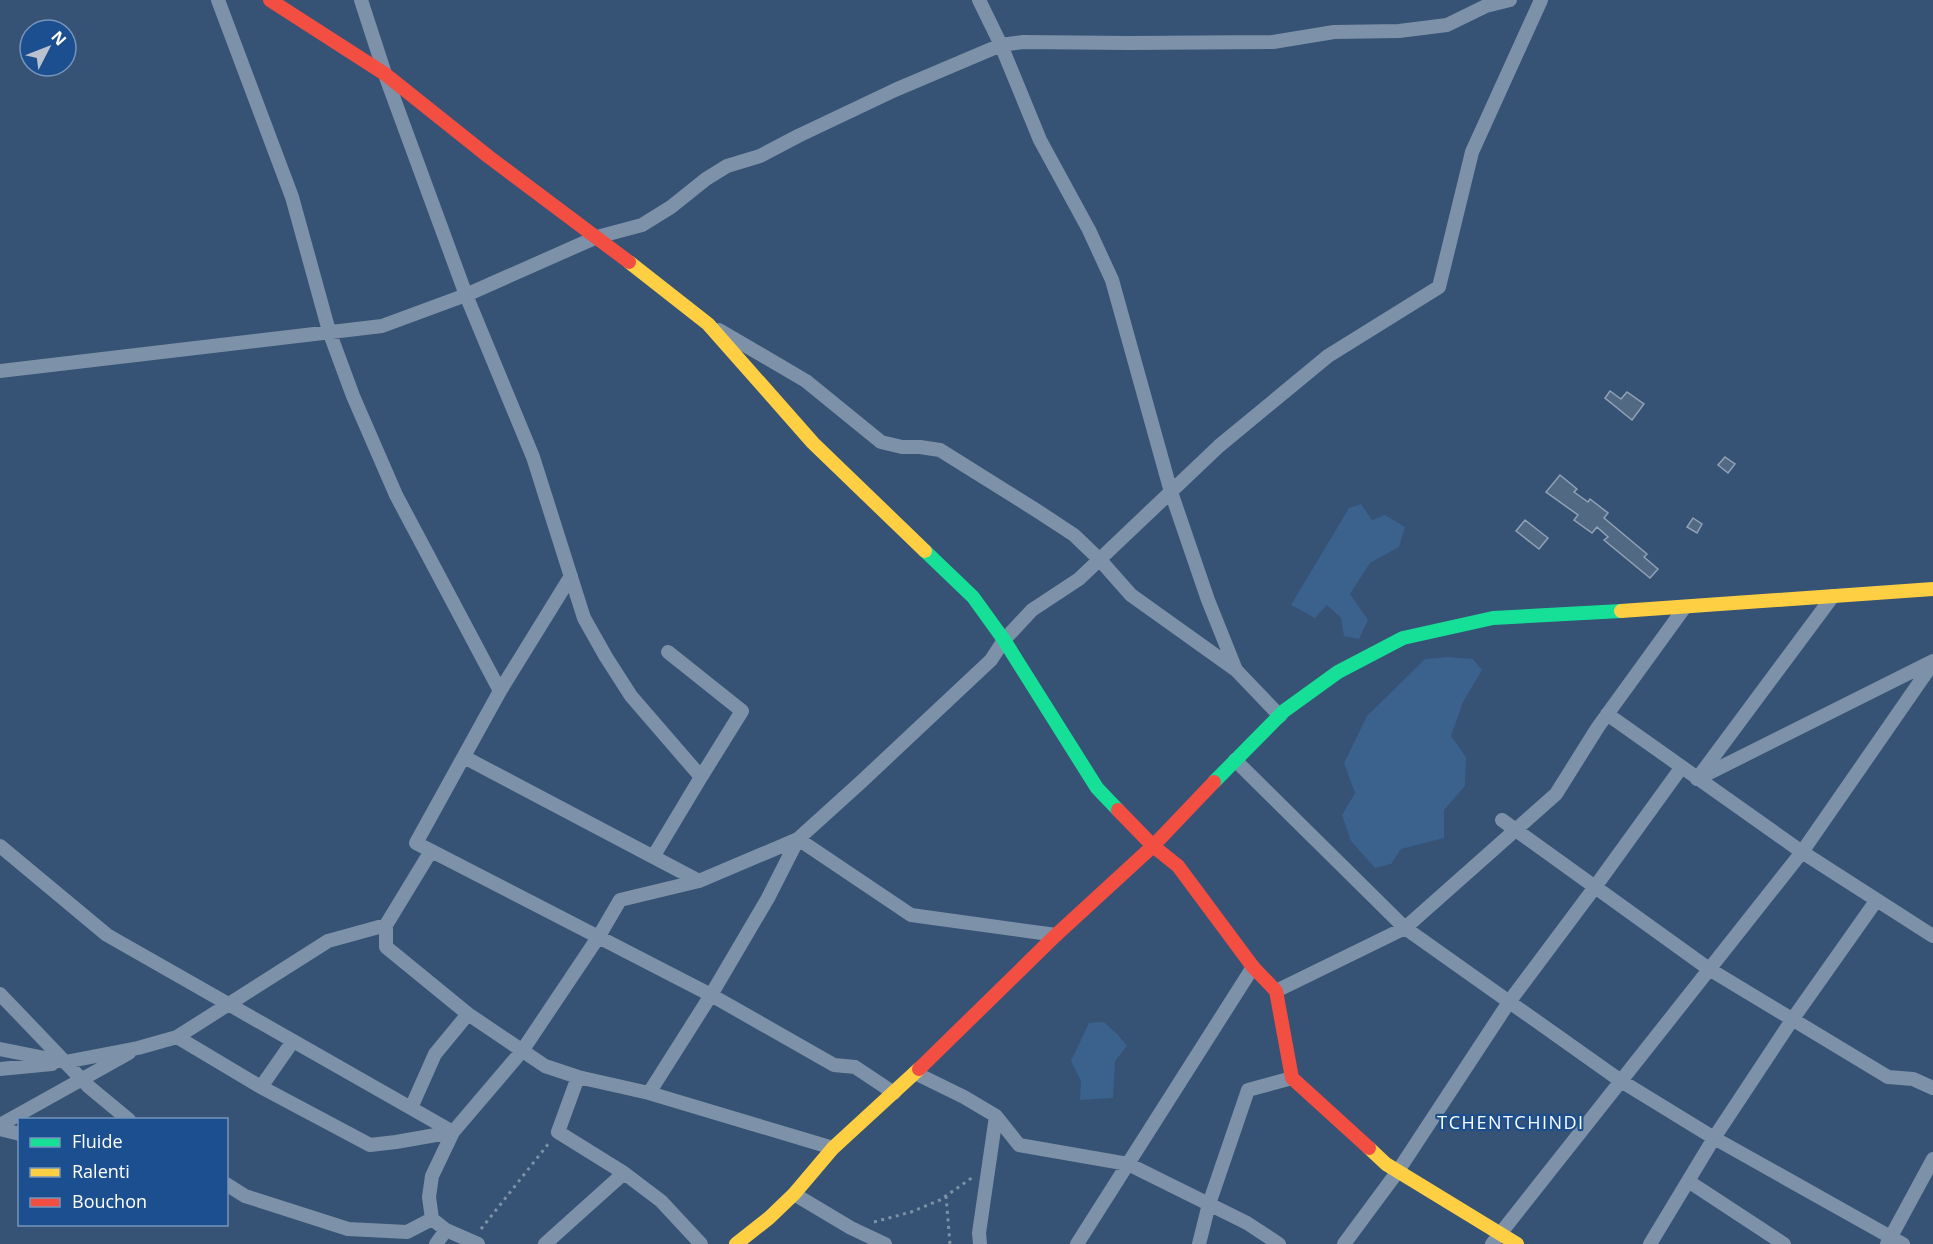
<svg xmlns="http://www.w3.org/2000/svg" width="1933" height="1244" font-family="'Open Sans',sans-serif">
  <rect width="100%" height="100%" fill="#365274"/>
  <path fill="#3b618d" d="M1361 504 1372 520 1385 515 1405 527 1399 547 1370 563 1350 594 1368 620 1359 639 1344 636 1341 618 1327 605 1315 618 1291 605 1349 508Z
    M1448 657 1473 659 1482 670 1463 702 1451 736 1466 757 1465 786 1444 810V838L1401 849 1391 864 1375 868 1351 841 1342 815 1355 793 1344 763 1367 716 1425 659Z
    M1104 1022 1118 1035 1127 1046 1115 1061 1113 1098 1080 1100 1081 1081 1071 1061 1089 1023Z"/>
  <path fill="#526984" stroke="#92a2b6" stroke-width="1.5" d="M1610 391 1621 399 1627 392 1644 404 1632 420 1605 398Z
    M1725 457 1735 464 1728 473 1718 465Z
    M1560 475 1577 489 1574 492 1588 502 1590 499 1608 513 1604 518 1647 554 1644 557 1658 569 1650 578 1604 540 1608 537 1597 527 1592 533 1574 520 1578 515 1546 492Z
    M1693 518 1702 524 1697 533 1687 527Z
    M1525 520 1548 538 1539 549 1516 531Z"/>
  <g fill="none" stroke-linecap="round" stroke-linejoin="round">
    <path stroke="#7d92a8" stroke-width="3" stroke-dasharray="3 4.5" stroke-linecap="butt" d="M946 1196 950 1244
      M874 1222 911 1212 940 1200 973 1177
      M481 1229 549 1143"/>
    <path stroke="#7d92a8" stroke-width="14" d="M218 0 292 197 329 331 353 396 396 495 500 691
      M361 0 387 80 466 295 533 457 584 618 606 657 631 696 701 777 653 857
      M979 0 1001 45 1040 140 1089 230 1112 280 1171 492 1208 600 1236 670 1280 716
      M719 330 806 381 881 442 902 447H920L940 450 1039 512 1074 535 1100 560 1131 595 1236 670
      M0 371 382 326 466 295 597 237 642 225 671 207 706 179 727 166 760 156 798 136 895 90 1001 45 1023 42 1129 43 1273 42 1334 32 1399 31 1447 25 1486 6 1510 0
      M571 576 500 691 416 843 711 995 834 1065 855 1067 894 1093
      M668 652 742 711 701 777
      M1607 714 1802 852 1933 936
      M464 757 699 881
      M1235 760 1405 928 1621 1081 1714 1138 1903 1244
      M1700 775 1833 596
      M1697 779 1933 661
      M1502 820 1709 969 1888 1077 1913 1079 1933 1088
      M0 846 107 935 453 1132
      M431 851 386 925V947L468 1014 545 1066 578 1077 649 1093 833 1148
      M1276 991 1405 928 1556 794 1598 727 1685 607
      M0 994 88 1086 129 1120
      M177 1037 261 1087 370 1145 396 1142 453 1132
      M0 1049 65 1062 138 1048 177 1037 328 941 386 925
      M0 1069 52 1064
      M915 1073 964 1097 996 1116 979 1233 980 1244
      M578 1077 558 1132 624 1173
      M261 1087 293 1041
      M649 1093 711 995 768 898 798 839 861 782 991 660 1004 640 1032 610 1079 579 1219 446 1328 356 1439 287 1472 152 1541 0
      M411 1108 435 1054 468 1014
      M996 1116 1019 1145 1128 1164 1247 1223 1279 1244
      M0 1125 129 1053
      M0 1129 20 1134
      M1688 1181 1784 1244
      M226 1184 245 1196 348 1229 407 1232 432 1219
      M794 1194 851 1228 885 1244
      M436 1244 446 1230
      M478 1244 446 1230 432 1219 429 1197 432 1176 453 1132 522 1051 599 936 620 900 699 881 798 839 911 915 1056 935
      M545 1244 624 1173 661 1201 701 1244
      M1077 1244 1253 967
      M1199 1244 1209 1204 1248 1090 1292 1078
      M1344 1244 1398 1171 1509 1002 1595 887 1681 768
      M1492 1244 1802 852 1933 663
      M1650 1244 1714 1138 1792 1020 1876 901
      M1887 1244 1933 1159"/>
    <path stroke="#16e098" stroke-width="14" d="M925 551 973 597 1004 640 1097 788 1118 810
      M1214 782 1284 711 1338 672 1403 638 1493 618 1621 611"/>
    <path stroke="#ffcf43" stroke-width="14" d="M629 262 708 324 813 443 925 551
      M1621 611 1933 589
      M1369 1148 1386 1164 1517 1244
      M736 1244 769 1218 794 1194 833 1148 919 1069"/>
    <path stroke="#f24e42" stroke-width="14" d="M270 0 385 74 489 157 629 262
      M1118 810 1153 846 1178 866 1253 967 1276 991 1292 1078 1369 1148
      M919 1069 1056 935 1153 846 1214 782"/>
  </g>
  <g text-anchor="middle" stroke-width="4.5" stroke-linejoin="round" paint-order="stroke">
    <g font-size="18" letter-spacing="1.5" fill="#fff" stroke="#1b4f8f">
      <text x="1511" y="1129">TCHENTCHINDI</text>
    </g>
  </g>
  <rect x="18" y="1118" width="210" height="108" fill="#1b4f8f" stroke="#7695bc" stroke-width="1.5"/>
  <rect x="30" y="1138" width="30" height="9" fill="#16e098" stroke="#7695bc" stroke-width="1.5"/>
  <text x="72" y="1148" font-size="18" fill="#ffffff">Fluide</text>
  <rect x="30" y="1168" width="30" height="9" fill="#ffcf43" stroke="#7695bc" stroke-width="1.5"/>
  <text x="72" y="1178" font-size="18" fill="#ffffff">Ralenti</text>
  <rect x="30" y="1198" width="30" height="9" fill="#f24e42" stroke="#7695bc" stroke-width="1.5"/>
  <text x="72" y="1208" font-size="18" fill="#ffffff">Bouchon</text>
  <g transform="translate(48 48) rotate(48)"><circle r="28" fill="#1b4f8f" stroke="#7695bc" stroke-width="1.5"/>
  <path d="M0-4.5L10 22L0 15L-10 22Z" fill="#b9c2ce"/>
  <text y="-9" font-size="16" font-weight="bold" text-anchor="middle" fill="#ffffff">N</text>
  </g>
</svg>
